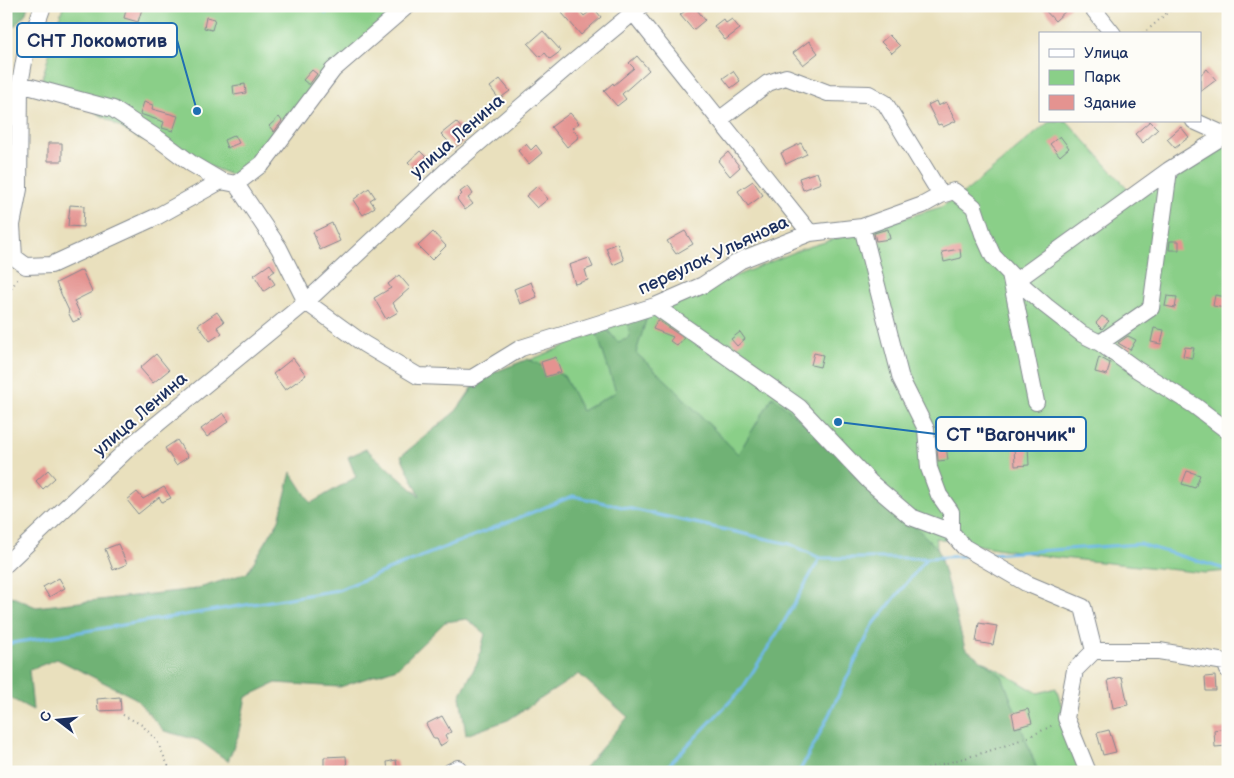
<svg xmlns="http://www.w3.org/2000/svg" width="1234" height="778" font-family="'Balsamiq Sans',sans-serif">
  <rect width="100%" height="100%" fill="#fdfcf7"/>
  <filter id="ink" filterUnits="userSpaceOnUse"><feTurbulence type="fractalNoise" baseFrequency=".02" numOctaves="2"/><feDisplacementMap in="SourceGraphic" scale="10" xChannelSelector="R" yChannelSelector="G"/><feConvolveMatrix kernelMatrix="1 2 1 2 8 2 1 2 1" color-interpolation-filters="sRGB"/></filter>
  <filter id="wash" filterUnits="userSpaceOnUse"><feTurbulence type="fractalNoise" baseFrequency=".0096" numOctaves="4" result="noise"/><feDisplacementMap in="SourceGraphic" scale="20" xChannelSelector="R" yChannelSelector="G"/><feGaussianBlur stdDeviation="1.12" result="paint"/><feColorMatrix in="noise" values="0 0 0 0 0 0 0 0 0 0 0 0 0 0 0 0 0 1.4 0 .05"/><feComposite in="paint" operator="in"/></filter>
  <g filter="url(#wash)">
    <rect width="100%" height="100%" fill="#e9e0bd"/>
    <path fill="#8acf88" stroke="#527f73" d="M63 6H402L282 134 234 176 136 137 42 79Z
      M1050 121H1067L1137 199 1228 140V571L1205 573 1052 557 935 538 962 649 1038 693 1056 688 1082 772H777L422 462 476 382 802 249 941 207 969 189Z"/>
    <path fill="#6fb274" stroke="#457069" d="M6 6H28L26 13 6 36Z
      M650 307 636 353 669 383 738 454 773 396 870 482 938 549 965 648 1002 676 1038 772H581L628 717 579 674 508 720 466 735 460 696 478 661 485 634 467 619 445 622 397 668 340 687 276 683 246 697 238 736 228 761 198 740 164 731 135 698 57 659 29 670 33 710 6 696V594L36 607 196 589 247 573 279 520 291 472 311 503 356 477 348 457 366 449 420 496 401 456 456 411 474 387 495 372 528 359 564 376 582 411 616 392 595 328 604 326 618 342 630 338 627 317Z"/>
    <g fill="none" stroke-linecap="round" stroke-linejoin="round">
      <path stroke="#71bae9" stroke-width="3" d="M325 6 326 13
        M989 554 1140 544 1228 570
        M6 644 338 590 573 496 790 544 820 558H927L965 556
        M662 772 742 689 781 627 820 558
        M799 772 816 741 873 625 926 559"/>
    </g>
    <g id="blocks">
      <path fill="#e49390" d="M127 6 142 9 138 22 124 18Z
        M570 6H576L584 16 594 8 601 17 581 35 562 13Z
        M691 6H694L705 20 693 30 680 15Z
        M1041 6H1071L1055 21Z
        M206 17 215 19 212 30 204 28Z
        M723 19 726 23 732 19 740 29 725 40 714 26Z
        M543 31 561 51 550 59 545 53 540 57 528 44Z
        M889 35 900 46 892 53 881 42Z
        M809 41 818 53 803 65 793 53Z
        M637 56 649 70 622 94 626 99 617 106 604 91 613 83 614 85 634 68 629 63Z
        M1207 69 1216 80 1200 92V75Z
        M312 70 317 74 309 85 303 80Z
        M733 71 740 81 731 88 723 78Z
        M500 79 510 91 499 99 490 87Z
        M245 84 246 93 234 95 233 86Z
        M936 101 938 106 946 102 956 121 943 127 941 124 938 125 928 105Z
        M144 102 153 105 152 109 178 116 173 131 162 128 164 122 140 114Z
        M570 113 579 123 572 128 579 137 567 147 551 127Z
        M279 117 282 121 274 132 269 126Z
        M1150 121 1158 129 1143 143 1135 134Z
        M456 122 463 130 458 134 464 141 455 148 441 134Z
        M1181 127 1189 137 1175 148 1167 139Z
        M235 135 239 143 227 148 224 140Z
        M1060 136 1069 148 1060 156 1050 144Z
        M48 143H62V161H48Z
        M801 143 807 154 786 164 781 153Z
        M526 144 531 150 536 145 542 153 529 164 518 151Z
        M420 151 428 159 416 170 408 162Z
        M728 152 740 167 730 176 718 161Z
        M817 172 821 183 803 190 799 178Z
        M753 181 763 195 748 206 738 191Z
        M468 186 473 194 468 198 473 204 465 210 457 199 462 194 460 192Z
        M537 186 548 199 537 208 526 196Z
        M369 188 375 197 370 200 375 207 363 215 353 200Z
        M70 205 84 206 83 227 68 226Z
        M332 223 340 241 320 250 313 232Z
        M888 229 890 239 876 241 874 233Z
        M685 231 693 244 676 254 667 241Z
        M433 232 446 246 432 260 418 246Z
        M1170 241H1179V250H1169Z
        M617 243 624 260 613 265 606 248Z
        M960 249 961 258 944 262 942 252Z
        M589 258 593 267 585 270 588 280 575 284 569 265Z
        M270 264 275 271 269 275 275 284 264 291 254 275Z
        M82 270 92 292 74 301 82 318 73 322 68 312 69 311 56 283Z
        M399 275 410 288 393 303 398 312 386 319 374 298 391 288 388 284Z
        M531 282 537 297 520 304 514 289Z
        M1215 295 1227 297 1225 308 1213 306Z
        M1167 296 1177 297 1175 308 1165 306Z
        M217 312 224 322 217 327 222 333 210 341 198 325Z
        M1102 316 1109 321 1102 329 1096 323Z
        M657 320 684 338 677 346 670 341 673 337 653 329Z
        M1154 328 1164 330 1161 344 1151 342Z
        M740 332 745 339 737 346 731 339Z
        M1128 336 1136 340 1130 350 1118 343Z
        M1185 347 1194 348 1192 358 1183 356Z
        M814 353 823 355 820 367 811 365Z
        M156 354 169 370 153 383 140 368Z
        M556 357 561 372 545 377 541 362Z
        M1099 357 1110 363 1107 375 1095 372Z
        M293 358 306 375 285 390 273 374Z
        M223 413 229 421 207 437 201 429Z
        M177 440 188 457 176 465 165 448Z
        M1028 445 1029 465 1015 466 1014 446Z
        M946 446 948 460 938 461 937 447Z
        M48 470 55 478 43 489 36 481Z
        M1187 471 1200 475 1195 488 1182 484Z
        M164 487 171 498 162 502 159 497 138 514 127 500 137 492 143 499Z
        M118 544 127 564 113 570 105 549Z
        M59 578 65 588 49 597 43 587Z
        M979 623 997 626 993 645 976 642Z
        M1215 676 1216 691H1206L1205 677Z
        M1122 677 1128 705 1113 708 1108 680Z
        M120 697 121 710 98 711 97 699Z
        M1028 709 1032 723 1015 728 1012 713Z
        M442 716 451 732 445 735 448 741 440 746 437 739H434L426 724Z
        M1226 728 1227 746 1215 747 1214 730Z
        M1109 730 1116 752 1103 755 1097 733Z
        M346 756 347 770 324 772V757Z
        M396 760 398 772H388L387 762Z"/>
    </g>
  </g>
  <g filter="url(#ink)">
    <use href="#blocks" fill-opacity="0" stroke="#82888e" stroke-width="1"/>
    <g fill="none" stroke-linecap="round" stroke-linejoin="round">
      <g stroke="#82888e" stroke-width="18">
        <path id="minor" d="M43 6 25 56 20 84 19 189 12 225 14 257 26 266 51 265 158 216 221 181 236 184 279 248 306 302 364 344 418 376 472 378 521 348 655 306 703 285 741 260 810 233 862 227 923 205 941 195 954 191 974 207 983 234 993 256 1014 278 1046 306 1082 334 1100 343 1136 369 1195 406 1228 431
          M1091 6 1113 34
          M633 12 810 233
          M20 84 113 109 160 140 192 164 221 181
          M719 120 768 83 786 77 828 93 869 94 885 103 941 195
          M1194 121 1225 135 1228 134
          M236 184 263 163 333 70 407 6
          M862 227 901 379 926 429 929 468 939 495 951 512V532
          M1010 274 1036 402
          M1017 280 1169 170
          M655 306 799 407 870 482 911 517 951 532 964 547 1026 583 1083 607 1094 651
          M1100 343 1151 308 1169 170 1225 135
          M6 564 134 443 306 302 446 171 565 69 641 6
          M450 772 458 768
          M1088 772 1066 718 1075 670 1094 651H1159L1225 662 1228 670"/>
      </g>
      <path stroke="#82888e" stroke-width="2" stroke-dasharray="1 4" stroke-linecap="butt" d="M1143 34 1175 6
        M6 297 18 278
        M123 715 142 725 157 741 171 772
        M913 772C960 759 1010 748 1053 725"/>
      <use href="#minor" stroke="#fff" stroke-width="16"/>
    </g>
  </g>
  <g text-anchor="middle" stroke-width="4" stroke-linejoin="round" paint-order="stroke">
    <g font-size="18" fill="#1b2f5e" stroke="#fdfcf7">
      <text transform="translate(457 136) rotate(-41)" y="6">улица Ленина</text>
      <text transform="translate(713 255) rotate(-25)" y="6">переулок Ульянова</text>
      <text transform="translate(140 414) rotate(-41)" y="6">улица Ленина</text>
    </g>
  </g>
  <path fill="none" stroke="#1f6fb2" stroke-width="2" d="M197 111L177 40M838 422L936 434"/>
  <g fill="#1f6fb2" stroke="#fdfcf7" stroke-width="2">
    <circle cx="197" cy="111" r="5"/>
    <circle cx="838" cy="422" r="5"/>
  </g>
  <g fill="#fdfcf7" stroke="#1f6fb2" stroke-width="2">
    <rect x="17" y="23" width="160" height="34" rx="5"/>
    <rect x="936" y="417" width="150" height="34" rx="5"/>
  </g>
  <g font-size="19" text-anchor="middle" font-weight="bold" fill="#1b2f5e">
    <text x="97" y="47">СНТ Локомотив</text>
    <text x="1011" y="441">СТ "Вагончик"</text>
  </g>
  <rect width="1234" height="778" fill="none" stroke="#fdfcf7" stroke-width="25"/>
  <rect x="1039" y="32" width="162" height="90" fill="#fdfcf7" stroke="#a3aaba"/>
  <rect x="1049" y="49" width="25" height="8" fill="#ffffff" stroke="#a3aaba"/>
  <text x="1084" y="58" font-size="15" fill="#1b2f5e">Улица</text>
  <rect x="1049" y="70" width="25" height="15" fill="#8acf88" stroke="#a3aaba"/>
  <text x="1084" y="82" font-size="15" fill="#1b2f5e">Парк</text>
  <rect x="1049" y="95" width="25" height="15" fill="#e49390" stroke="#a3aaba"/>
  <text x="1084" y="108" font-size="15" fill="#1b2f5e">Здание</text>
  <g transform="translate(58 720) rotate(286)" stroke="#fdfcf7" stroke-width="4" paint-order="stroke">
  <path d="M0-4L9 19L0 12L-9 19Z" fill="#1b2f5e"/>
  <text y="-8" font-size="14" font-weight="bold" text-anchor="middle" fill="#1b2f5e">С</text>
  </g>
</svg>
